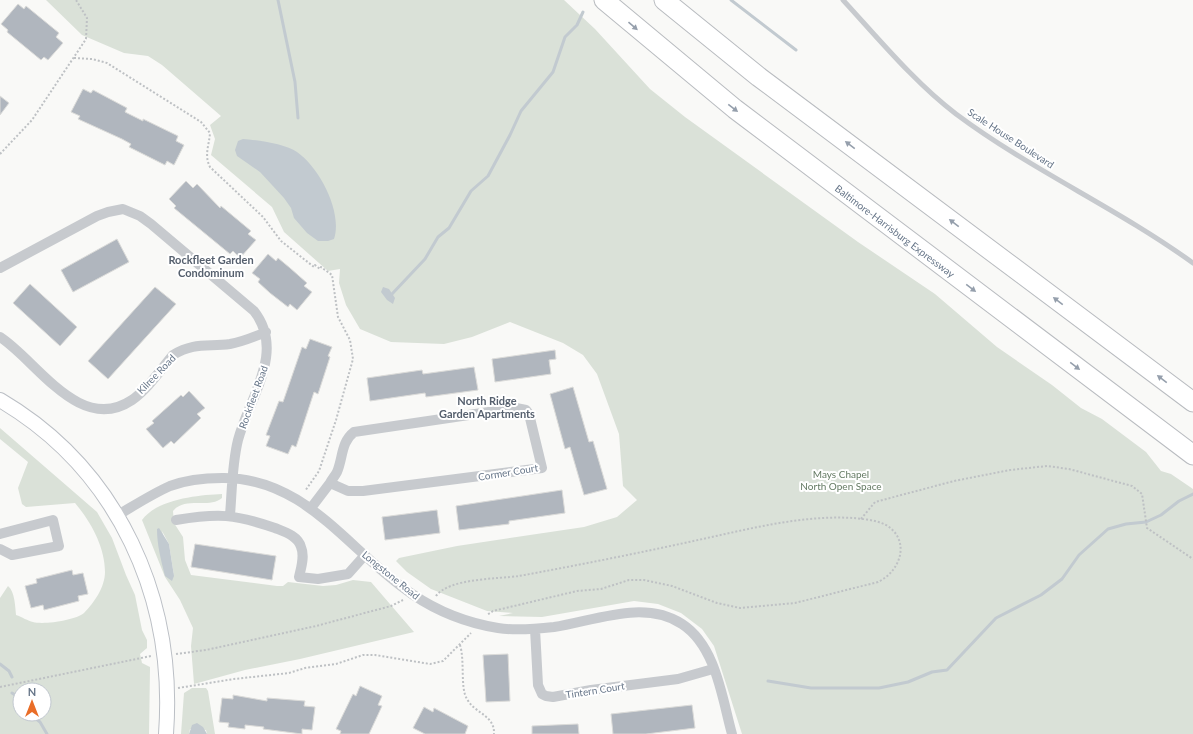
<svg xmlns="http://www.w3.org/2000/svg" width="1193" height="734" font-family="Lato,sans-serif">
  <rect width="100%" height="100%" fill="#f9f9f7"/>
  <path fill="#dae1d8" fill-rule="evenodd" d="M46 0H564L595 29 650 89 685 117 858 242 935 294 997 347 1052 385 1081 408 1102 419 1146 452 1161 471 1171 474 1193 489V734H742L714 646 702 629 681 613 658 604 634 601 542 617 499 616 513 613 487 611 431 589 407 572 396 561 399 558 457 546 584 527 617 517 637 500 623 486 619 434 597 374 583 355 563 343 510 322 472 337 444 344 391 342 360 329 346 305 339 283 340 269 328 271 284 232 272 207 211 155 215 139 210 125 221 116 162 65 148 56 124 53 82 35Z
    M0 428 97 512 112 538 126 575 135 595 142 630 147 640V648L140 654 142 663 150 667V669L149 734H0V598L8 586C15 592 15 606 16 615 22 617 28 621 33 622 44 625 76 620 84 613 94 603 105 587 105 572 105 547 91 522 75 503L26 507 22 504 18 488 28 462 0 439ZM20 690H44V714H20Z
    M222 494V498C209 509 185 496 173 511L174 523 183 537 185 560 191 575 277 586H283L288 582 323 586 336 585 353 580 371 582 414 632 300 659 245 670 194 684 191 646 193 628 180 600 165 577 142 520C157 499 199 495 222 494ZM162 531 169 544 174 576Z
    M192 688H206L208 691 215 734H207L206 730 190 729 189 734H181L184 693Z"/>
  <path fill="#c2cad0" d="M243 139C257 140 286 144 297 152 319 167 343 212 334 239L328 241H318L307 233 294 218 291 208 284 198 260 172 237 156 235 150 238 141Z
    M383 287 389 289 395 298 393 304 387 300 381 292Z
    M159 528 169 544 174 576 172 581 165 576C161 560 157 545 157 529Z
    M197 723 203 727 207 734H189L192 725Z"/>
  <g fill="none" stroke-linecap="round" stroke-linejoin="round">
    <path stroke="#c2cad0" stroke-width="3" d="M278 0 295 82 298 118
      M731 0 796 50
      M392 294 425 259 438 237 449 228 471 191 488 176 510 135 521 111 553 72 565 37 577 25 583 12
      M0 664 9 671 12 677
      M768 681 811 688H879L908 682 932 672 947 670 996 618 1041 595 1062 579 1079 555 1108 529 1126 524 1146 522 1161 515 1179 501 1193 494
      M12 693 20 698
      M30 714 40 722 47 734"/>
  </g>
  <path fill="#b0b6be" stroke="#dbdbd9" d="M18 4 24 9 26 6 59 33 56 37 63 43 48 60 44 57 41 60 7 32 8 30 1 24Z
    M83 89 91 93 93 90 127 108 125 112 143 121V119L178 136 176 141 184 145 174 165 167 161 165 165 129 147 131 144 122 139 78 119 80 116 71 112Z
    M0 96 9 103 0 115Z
    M186 181 193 188 197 184 220 208 221 206 251 231 248 234 256 240 240 258 233 251 230 254 174 208 176 206 169 199Z
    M117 239 129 262 73 292 61 270Z
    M268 254 276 261 278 258 290 268 307 283 304 286 312 292 297 310 290 304 288 307 270 293 258 282 260 279 252 273Z
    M30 284 77 327 60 346 13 303Z
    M155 287 176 304 108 379 88 361Z
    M310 339 332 347 328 356 330 357 318 394 314 392 296 447 292 445 288 454 266 446 270 436 266 435 279 401 283 402 302 347 306 349Z
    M555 350 556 359 549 360 551 374 495 382 492 359Z
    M474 367 478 390 426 397 425 393 370 401 367 378 422 370 423 374Z
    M573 387 589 442 593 441 607 489 584 495 570 447 565 449 550 394Z
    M189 391 205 408 197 414 201 418 174 444 171 441 163 448 146 429 154 423 152 421 181 395 183 397Z
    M562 490 565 513 509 521V524L459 530 456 506Z
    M437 510 440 533 385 540 382 517Z
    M195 544 276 556 272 580 191 567Z
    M72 570 73 575 83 573 88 594 78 596 79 601 44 610 43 605 31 608 25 586 37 583 36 579Z
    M508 654 510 701 486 702 483 655Z
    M360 686 382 696 378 705 382 706 369 734H340L341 731 336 729 353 694 356 696Z
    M233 695 267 701V698L305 701 304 706 315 707 312 730 302 729V734L263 729 264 727 245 725V729L228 727 229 723 219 722 222 698 233 699Z
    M692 705 695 728 646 734H613L611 714Z
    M424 707 433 712 434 708 468 726 465 734H425L413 728Z
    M578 724 579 734H532V726Z"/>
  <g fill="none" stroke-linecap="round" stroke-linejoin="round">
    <g stroke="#bbbfc5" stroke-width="16">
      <path id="secondary" d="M0 400C119 470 176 599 166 734"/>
    </g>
    <g stroke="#b9bcc0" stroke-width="21">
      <path id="motorway" d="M604 0 735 109 1193 455
        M664 0 759 77 1193 402"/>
    </g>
    <path stroke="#bec1c4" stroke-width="2" stroke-dasharray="2 2" stroke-linecap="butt" d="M74 58 92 59 107 63 201 122 210 133C209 146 204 155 210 167L263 217 281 241 314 267 315 265 320 269 321 267 332 275 338 317 350 340 353 359 336 420 319 471 305 491
      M0 154 32 120 86 39 87 18 76 0
      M861 519 875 502 954 481 1010 470 1047 466 1069 469 1132 486 1142 494 1147 528 1193 559
      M436 596C449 578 498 579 519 576 579 565 639 553 698 540 749 529 801 515 853 518 864 519 876 520 886 525 911 540 901 571 878 582L795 603 740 608 717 603 672 586 644 580H629L601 589 577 591 493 611 487 615
      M460 645C465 661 460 688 467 699 475 714 495 715 494 734
      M176 654 206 650 316 626 391 606 403 600
      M0 687 151 656
      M178 688 234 679 289 673 305 668 336 664 363 655H375L430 664 443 661 471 633"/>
    <path stroke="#c7cace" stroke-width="5" d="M843 0C877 37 916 84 956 114 1031 170 1117 208 1193 263"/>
    <path stroke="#c7cace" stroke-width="10" d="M0 268 97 216 108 212 123 209 140 216 151 224 254 311C286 352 249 398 238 440 232 464 232 491 230 515
      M0 337C37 361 80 435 132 400 148 389 161 369 173 355 194 342 208 347 230 344 242 342 254 337 266 332
      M311 508 330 483 348 491H363L542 468 529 414 526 410 516 408 354 432C341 442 343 458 337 472 335 476 332 479 330 483
      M118 515C135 505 152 494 170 486 186 480 205 478 222 478 306 477 348 551 412 594 437 611 467 623 498 628 516 631 536 629 554 627 594 621 644 599 682 624 716 646 722 698 732 734
      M176 520C219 513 234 514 275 528 285 532 298 536 301 547 305 556 301 568 299 577L318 579 348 574 365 555
      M0 534 53 520 59 546 12 555 0 549
      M535 629 538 685 542 694 546 696 553 697 591 690 678 679 713 669"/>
    <use href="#secondary" stroke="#fff" stroke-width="14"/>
    <use href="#motorway" stroke="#fff" stroke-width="19"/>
  </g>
  <defs><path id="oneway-solid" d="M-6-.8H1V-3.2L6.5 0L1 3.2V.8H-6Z"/></defs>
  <g fill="#959fac">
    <use href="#oneway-solid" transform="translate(633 26) rotate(41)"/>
    <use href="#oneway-solid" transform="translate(733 108) rotate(38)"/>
    <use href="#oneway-solid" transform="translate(850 145) rotate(-143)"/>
    <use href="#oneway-solid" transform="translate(954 223) rotate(-143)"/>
    <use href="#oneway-solid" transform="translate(971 288) rotate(37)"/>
    <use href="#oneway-solid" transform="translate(1058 301) rotate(-143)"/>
    <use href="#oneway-solid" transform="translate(1075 366) rotate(37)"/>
    <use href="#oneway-solid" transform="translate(1162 379) rotate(-143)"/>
  </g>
  <g text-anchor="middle" stroke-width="4" stroke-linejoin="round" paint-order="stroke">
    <g font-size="10" fill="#677689" stroke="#fff">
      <text transform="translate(1011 138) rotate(33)" y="4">Scale House Boulevard</text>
      <text transform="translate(895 231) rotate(37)" y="4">Baltimore-Harrisburg Expressway</text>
      <text transform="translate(156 374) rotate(-46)" y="4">Kilree Road</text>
      <text transform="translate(253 397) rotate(-70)" y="4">Rockfleet Road</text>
      <text transform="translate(508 472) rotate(-9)" y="4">Cormer Court</text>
      <text transform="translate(391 575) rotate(39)" y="4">Longstone Road</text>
      <text transform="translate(595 690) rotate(-9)" y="4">Tintern Court</text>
    </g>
    <g font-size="10" fill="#647a63" stroke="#fff">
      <text x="841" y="478">Mays Chapel<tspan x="841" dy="12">North Open Space</tspan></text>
    </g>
    <g font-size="11" font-weight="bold" fill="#56606e" stroke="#fff">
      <text x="211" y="264">Rockfleet Garden<tspan x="211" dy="13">Condominum</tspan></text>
      <text x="487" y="405">North Ridge<tspan x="487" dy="13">Garden Apartments</tspan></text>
    </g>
  </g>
  <g transform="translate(32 702)"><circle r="19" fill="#ffffff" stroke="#c2c8d0"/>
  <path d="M0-3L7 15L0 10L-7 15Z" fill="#e96d27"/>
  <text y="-6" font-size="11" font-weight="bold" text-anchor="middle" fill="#677689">N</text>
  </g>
</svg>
